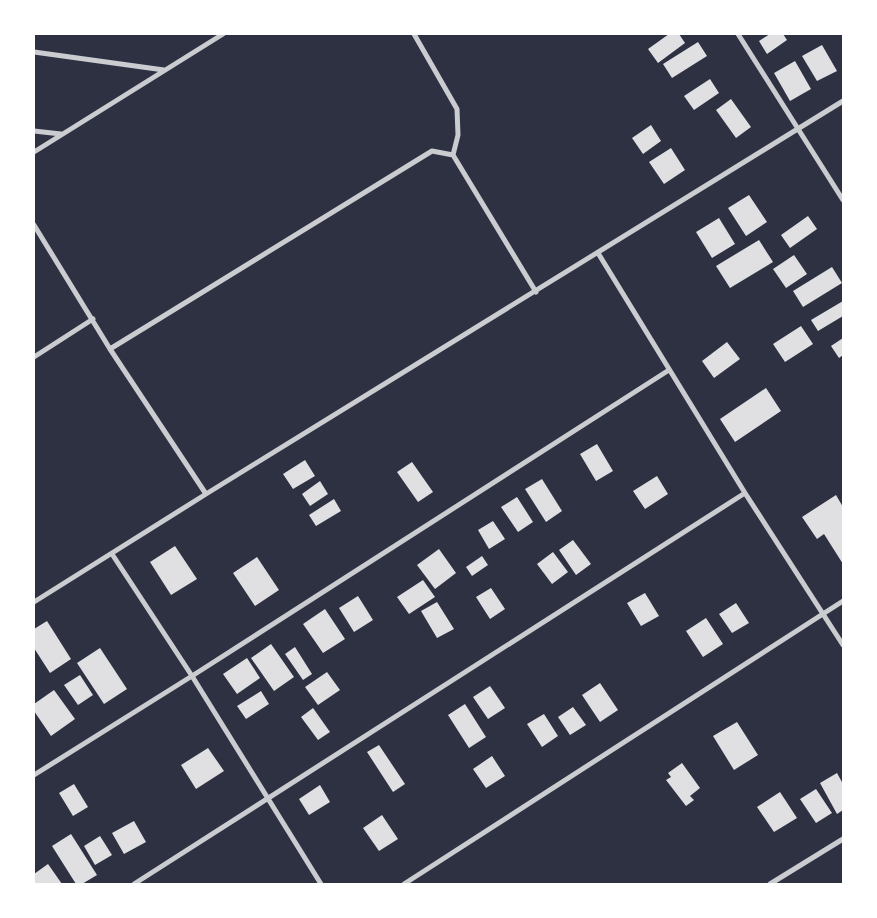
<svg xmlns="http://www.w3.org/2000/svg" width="877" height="918" font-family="Signika,sans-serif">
  <rect width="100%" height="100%" fill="#2d3142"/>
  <path fill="#e0e0e3" d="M669 34H679L685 43 658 63 648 49Z
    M770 34H783L787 40 767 54 759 41Z
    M698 42 707 56 672 78 663 64Z
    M822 45 837 71 817 81 802 56Z
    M795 61 811 89 790 101 774 73Z
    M710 79 719 93 694 110 684 96Z
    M731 99 751 127 736 138 716 110Z
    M651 125 661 141 643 154 632 138Z
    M671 148 685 170 664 184 649 162Z
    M749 195 767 222 746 236 728 208Z
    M808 216 817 229 790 248 781 235Z
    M719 218 735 244 712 258 696 232Z
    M759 240 773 262 730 288 716 266Z
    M794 255 807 274 786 288 773 269Z
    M832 267 842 283 803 307 793 291Z
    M843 301V316L818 331 811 320Z
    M801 326 813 344 785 362 773 344Z
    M843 338V355L839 358 831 346Z
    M727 342 740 359 714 378 702 361Z
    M766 388 781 411 735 442 720 419Z
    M597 444 613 471 596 481 580 454Z
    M305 460 315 476 293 489 283 474Z
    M412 462 433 492 418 502 397 472Z
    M657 476 668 494 645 509 633 491Z
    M542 479 562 511 546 522 525 489Z
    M320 481 328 494 310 506 302 494Z
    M836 495 843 507V564L824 534 817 539 802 517Z
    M517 497 533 522 518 532 501 507Z
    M334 499 341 511 316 526 309 515Z
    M493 521 505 539 489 549 478 530Z
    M573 540 591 564 576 575 559 550Z
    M175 546 197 579 171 595 150 562Z
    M439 549 456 573 435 589 417 565Z
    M553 552 568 572 552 584 537 564Z
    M482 556 488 565 472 576 466 567Z
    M257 557 279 590 255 606 233 573Z
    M423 580 435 597 409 614 397 597Z
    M491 588 505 609 490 619 476 597Z
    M645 593 659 616 641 626 627 603Z
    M358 596 373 620 354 632 339 608Z
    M437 602 454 629 437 638 421 611Z
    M736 603 749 623 732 633 719 614Z
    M325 609 345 639 323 653 303 624Z
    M706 618 723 644 703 657 686 631Z
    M47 621 71 659 50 673 34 648V629Z
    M271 644 294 677 274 691 251 658Z
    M295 647 312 674 303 680 285 654Z
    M100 648 127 689 104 704 77 663Z
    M247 658 260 678 237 694 223 674Z
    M327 672 340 690 318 705 305 687Z
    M80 675 93 695 78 705 64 685Z
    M600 683 618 710 600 722 582 695Z
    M490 686 505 708 488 719 473 697Z
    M54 690 75 719 51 736 34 711V704Z
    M261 691 269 704 246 719 237 706Z
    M465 704 486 737 469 748 448 715Z
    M573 707 586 725 570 735 558 717Z
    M313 708 330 732 318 740 301 717Z
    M544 714 558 736 542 747 527 724Z
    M737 722 758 755 734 770 713 736Z
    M379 745 405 784 393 792 367 752Z
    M208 748 224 771 196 789 181 765Z
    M492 756 505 776 486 788 473 769Z
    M682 763 700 788 690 796 694 800 686 806 666 780 671 777 668 773Z
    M837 773 843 784V810L837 814 820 783Z
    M74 784 88 807 73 816 59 793Z
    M320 785 330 802 309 815 299 799Z
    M816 789 832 813 816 823 800 799Z
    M780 792 797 818 774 832 757 807Z
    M382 815 398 839 379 851 363 828Z
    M134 821 146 842 124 854 112 833Z
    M71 834 97 875 82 884H76L52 846Z
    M100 836 112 855 95 865 84 846Z
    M48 864 62 884H34V874Z"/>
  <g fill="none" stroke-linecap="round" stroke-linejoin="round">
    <path stroke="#caccd0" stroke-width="5" d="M414 34 457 109 458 135 453 155
      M738 34 843 200
      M34 52 164 70
      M34 131 61 134
      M34 152 223 34
      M34 225 110 349 206 494
      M598 253 745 493 843 645
      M110 349 432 151 453 155 536 292
      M34 357 93 319
      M112 554 192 676 321 884
      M34 602 206 494 843 101
      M34 775 192 676 669 370
      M134 884 745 493
      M404 884 843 601
      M770 884 843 839"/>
  </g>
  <rect width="877" height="918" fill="none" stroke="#ffffff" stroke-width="70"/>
</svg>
